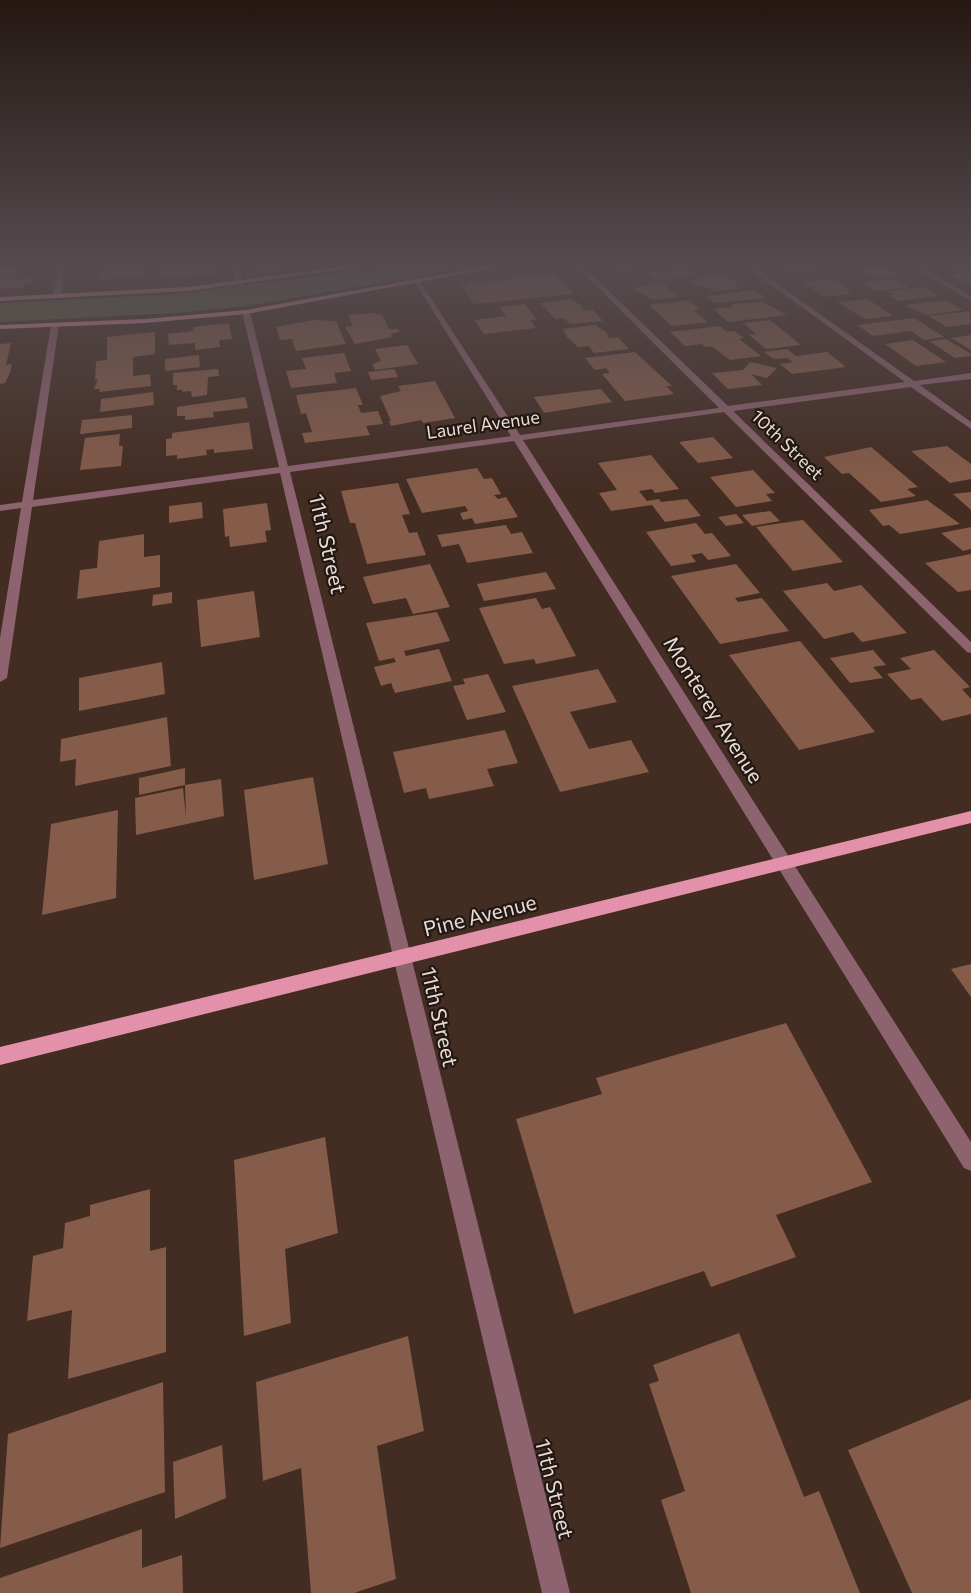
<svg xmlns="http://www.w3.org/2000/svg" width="971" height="1593" font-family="Commissioner,sans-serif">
  <rect width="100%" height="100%" fill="#432c22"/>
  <path fill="#566244" d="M392 266H478L246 306 175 313 0 322V303L175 294Z"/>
  <path fill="#855c49" d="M101 266H143V276L99 280Z
    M159 266H216L218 274 160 277Z
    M253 266H283L285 269 254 272Z
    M609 266H653V268L615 271Z
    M779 266H823L827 268 789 273Z
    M945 266H971L969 269 971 282 964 283 950 275 968 272 958 273Z
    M886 267 900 275 872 278 859 269Z
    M17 268 15 275 0 276V269Z
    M687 269 696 276 656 280 648 273Z
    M555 273 574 294 474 304 461 285 468 284 466 282 514 280 512 277Z
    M725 274 738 283 733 284 741 289 713 291 706 286 697 287 690 281 700 280 697 277Z
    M12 276 17 279 33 277 32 283 24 284V287L0 289V277Z
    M833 279 852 291 847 292 851 294 824 297 802 282Z
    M894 279 909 287 876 291 862 282Z
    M661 282 679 297 653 300 632 288Z
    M924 287 939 296 898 301 889 295H894L888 291Z
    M755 290 766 298 715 303 706 296Z
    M572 299 582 306 584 311 593 310 603 321 570 324 564 318 555 319 540 303Z
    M868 299 893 316 865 319 837 302Z
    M689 300 699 309 693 310 708 322 672 326 649 305Z
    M946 300 963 310 926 315 904 305Z
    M763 302 787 315 728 322 713 309 732 307V304Z
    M525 304 537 320H530L536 328 484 334 474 320 506 316 499 307Z
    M970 311 971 324 946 327 929 316Z
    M373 313 382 315 389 329H398L400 332 391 334 392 337 355 344 345 327 353 326 348 315Z
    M914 318 944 337 924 340 911 331 873 336 857 325Z
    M314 320 336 321 346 344 296 351 292 339 280 340 276 327Z
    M770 320 801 345 766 349 749 335 756 334 743 323Z
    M229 323 232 339 219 340 220 347 195 350V343L169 345 168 334 194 331 193 327Z
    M595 325 606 332 609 338 618 337 629 349 594 353 589 346 578 347 566 336 563 329Z
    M720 326 727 332 735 331 744 338 739 339 761 356 730 360 711 346 705 347 702 344 685 346 670 332Z
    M155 332V354L133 357V376L150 374 151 386 99 392 100 389H94L98 379 95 380 96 361 107 360V337Z
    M971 335V350L951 338Z
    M946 339 971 354V356L955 358 929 341Z
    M913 340 946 362 916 366 885 344Z
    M11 343 6 365 12 364 10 373 5 383 0 384V344Z
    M407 345 418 364 375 370 372 364 381 361 375 349Z
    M787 349 796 356 827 352 846 367 792 374 780 364 793 362 787 358 774 359 764 352Z
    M635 352 672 386H666L674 394 625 401 602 374 610 373 606 368 595 370 585 358Z
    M344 353 351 371 334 373 337 383 291 388 286 371 306 369 302 358Z
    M199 355 200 367 165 371V359Z
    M750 362 777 368 767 378 751 374 762 385 728 389 712 373 743 370Z
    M218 369 219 376 208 377 207 395 192 397 191 391 182 392 183 390H177V385H173V373Z
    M394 369 398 377 371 380 368 372Z
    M435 381 455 418 423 423 421 420 391 426 389 421H391L380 396 401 391 398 386Z
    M356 388 363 405H358L361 413 378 411 383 424 366 426 370 435 305 443 302 433 312 432 306 413 301 414 296 395Z
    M601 389 612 402 544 413 534 397Z
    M153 392 154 405 100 412 101 399Z
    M245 397 248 408 213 412 214 417 185 420V416H177V407Z
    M132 415V428L80 434 82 420Z
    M249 422 253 449 214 453V449L206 450 207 455 177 459V455L166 456V439L172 438V433Z
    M120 434 119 446H123L121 466 80 470 85 438Z
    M713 437 733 458 698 463 679 442Z
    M947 446 971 464V479L950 483 911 451Z
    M871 447 918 487 907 489 916 496 881 502 849 473 842 474 824 457Z
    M651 455 679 489 655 493 652 489 639 491 647 501 659 499 661 502 687 499 701 516 665 522 652 505 611 511 599 493 617 490 598 463Z
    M477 468 484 479 492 478 501 494 494 495 498 499 506 497 518 517 475 524 472 518 463 520 460 513 468 511 465 506 422 513 406 479Z
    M753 470 775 493 766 494 772 501 736 507 710 477Z
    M398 483 410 514 402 515 409 533 417 532 426 555 367 564 355 523H350L341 491Z
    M971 492V510L953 494Z
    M927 500 960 524 900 534 889 525 883 526 869 510Z
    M202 502 203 518 169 523V506Z
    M267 503 271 530 265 531 267 542 230 547 229 536 225 537 223 509Z
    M770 511 780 521 752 526 742 515Z
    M736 514 744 523 726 526 718 517Z
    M803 520 843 562 793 571 756 527Z
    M696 523 705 534 712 533 731 556 708 560 702 553 691 555 696 562 671 566 646 532Z
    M506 525 511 534 522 532 533 553 467 563 459 544 442 547 437 535Z
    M971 527V549L963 551 941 533Z
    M144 534V557L160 555V587L77 599 80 570 97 568 99 541Z
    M971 554V590L958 592 925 563Z
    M430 564 450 607 413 614 406 598 373 604 363 577Z
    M736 564 760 593 735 598 738 602 762 598 789 631 720 644 671 576Z
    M546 572 556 589 484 601 477 584Z
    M827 583 834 591 861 585 907 633 862 642 853 632 824 639 783 591Z
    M254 591 260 637 201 647 197 600Z
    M172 592V603L152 606 153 595Z
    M536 598 542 609 550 607 576 656 536 664 534 659 504 664 479 608Z
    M437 612 450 641 404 651 406 656 439 649 452 681 395 693 391 683 381 686 374 667 396 662 394 658 379 661 366 623Z
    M800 641 875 732 799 750 729 655Z
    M873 650 886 665 873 667 883 678 850 683 830 658Z
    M934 650 970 687 962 689 971 699V714L942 721 921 698 911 700 887 674 911 669 900 658Z
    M162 662 165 694 79 711V678Z
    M598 669 617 702 570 712 589 749 631 740 649 772 560 792 512 686Z
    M488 674 506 712 467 720 453 686 465 684 463 679Z
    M167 717 171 766 75 786 76 759 60 762 61 739Z
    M505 730 518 763 487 769 494 786 429 799 426 788 404 793 393 752Z
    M185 768V785L139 795V778Z
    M313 777 328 864 254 880 244 790Z
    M221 779 224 816 136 835 135 798 183 788 186 817 185 785Z
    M118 810 116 898 42 915 51 824Z
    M971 964V997L951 969Z
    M786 1023 872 1182 776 1215 796 1257 711 1287 704 1271 574 1314 516 1119 602 1094 596 1078Z
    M325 1137 338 1233 285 1249 291 1323 244 1336 234 1160Z
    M150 1189V1251L166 1247V1352L68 1379 72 1310 27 1321 33 1256 63 1248 65 1223 90 1216V1205Z
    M739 1333 804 1497 819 1491 860 1593H691L661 1500 685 1491 649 1384 659 1381 653 1365Z
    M408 1336 424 1431 377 1446 396 1579 354 1593H311L301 1468 263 1481 256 1382Z
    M163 1382 165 1492 0 1548 8 1434Z
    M971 1399V1593H912L848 1450Z
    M222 1445 226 1498 175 1519 173 1462Z
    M142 1529V1568L182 1555 183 1593H0V1578Z"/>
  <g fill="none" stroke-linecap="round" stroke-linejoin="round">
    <path fill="#8c636f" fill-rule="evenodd" d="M59 266H65L61 296 57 298 53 296Z
      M233 266H239L243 286 236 284Z
      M576 266H583L728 406 905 382 745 266H752L914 381 971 373V379L920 385 971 422V429L911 387 733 411 971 642V653L967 652 724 412 523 440 971 1142V1171L964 1168 514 441 290 472 570 1593H542L280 473 32 507 7 678 0 682V638L21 508 0 511V505L22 502 51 325 55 323 59 325 33 500 279 467 242 312 246 310 250 312 288 466 511 436 415 282 419 280 520 435 719 408Z
      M911 266H919L971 296V301Z"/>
    <path fill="#e391aa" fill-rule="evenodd" d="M347 266H366L188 291 0 301V297L188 287Z
      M490 266H505L246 314 145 323 0 329V325L145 319 246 310Z
      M971 811V823L0 1065V1047Z"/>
  </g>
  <linearGradient id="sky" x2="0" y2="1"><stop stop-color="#251813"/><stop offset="0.54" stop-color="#554b4f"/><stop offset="1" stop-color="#554b4f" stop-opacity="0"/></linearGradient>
  <rect width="971" height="489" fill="url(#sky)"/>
  <g text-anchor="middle" stroke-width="4.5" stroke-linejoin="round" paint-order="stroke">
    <g font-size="18" fill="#eadad4" stroke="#221813">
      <text transform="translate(483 425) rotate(-8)" y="6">Laurel Avenue</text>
      <text transform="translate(787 445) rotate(44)" y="6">10th Street</text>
    </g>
    <g font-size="21" fill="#eadad4" stroke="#221813">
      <text transform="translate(327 544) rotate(77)" y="7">11th Street</text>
      <text transform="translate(713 710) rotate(58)" y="7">Monterey Avenue</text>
      <text transform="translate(480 916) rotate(-14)" y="7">Pine Avenue</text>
      <text transform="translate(439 1017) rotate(77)" y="7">11th Street</text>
      <text transform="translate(554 1489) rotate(76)" y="7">11th Street</text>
    </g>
  </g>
</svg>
